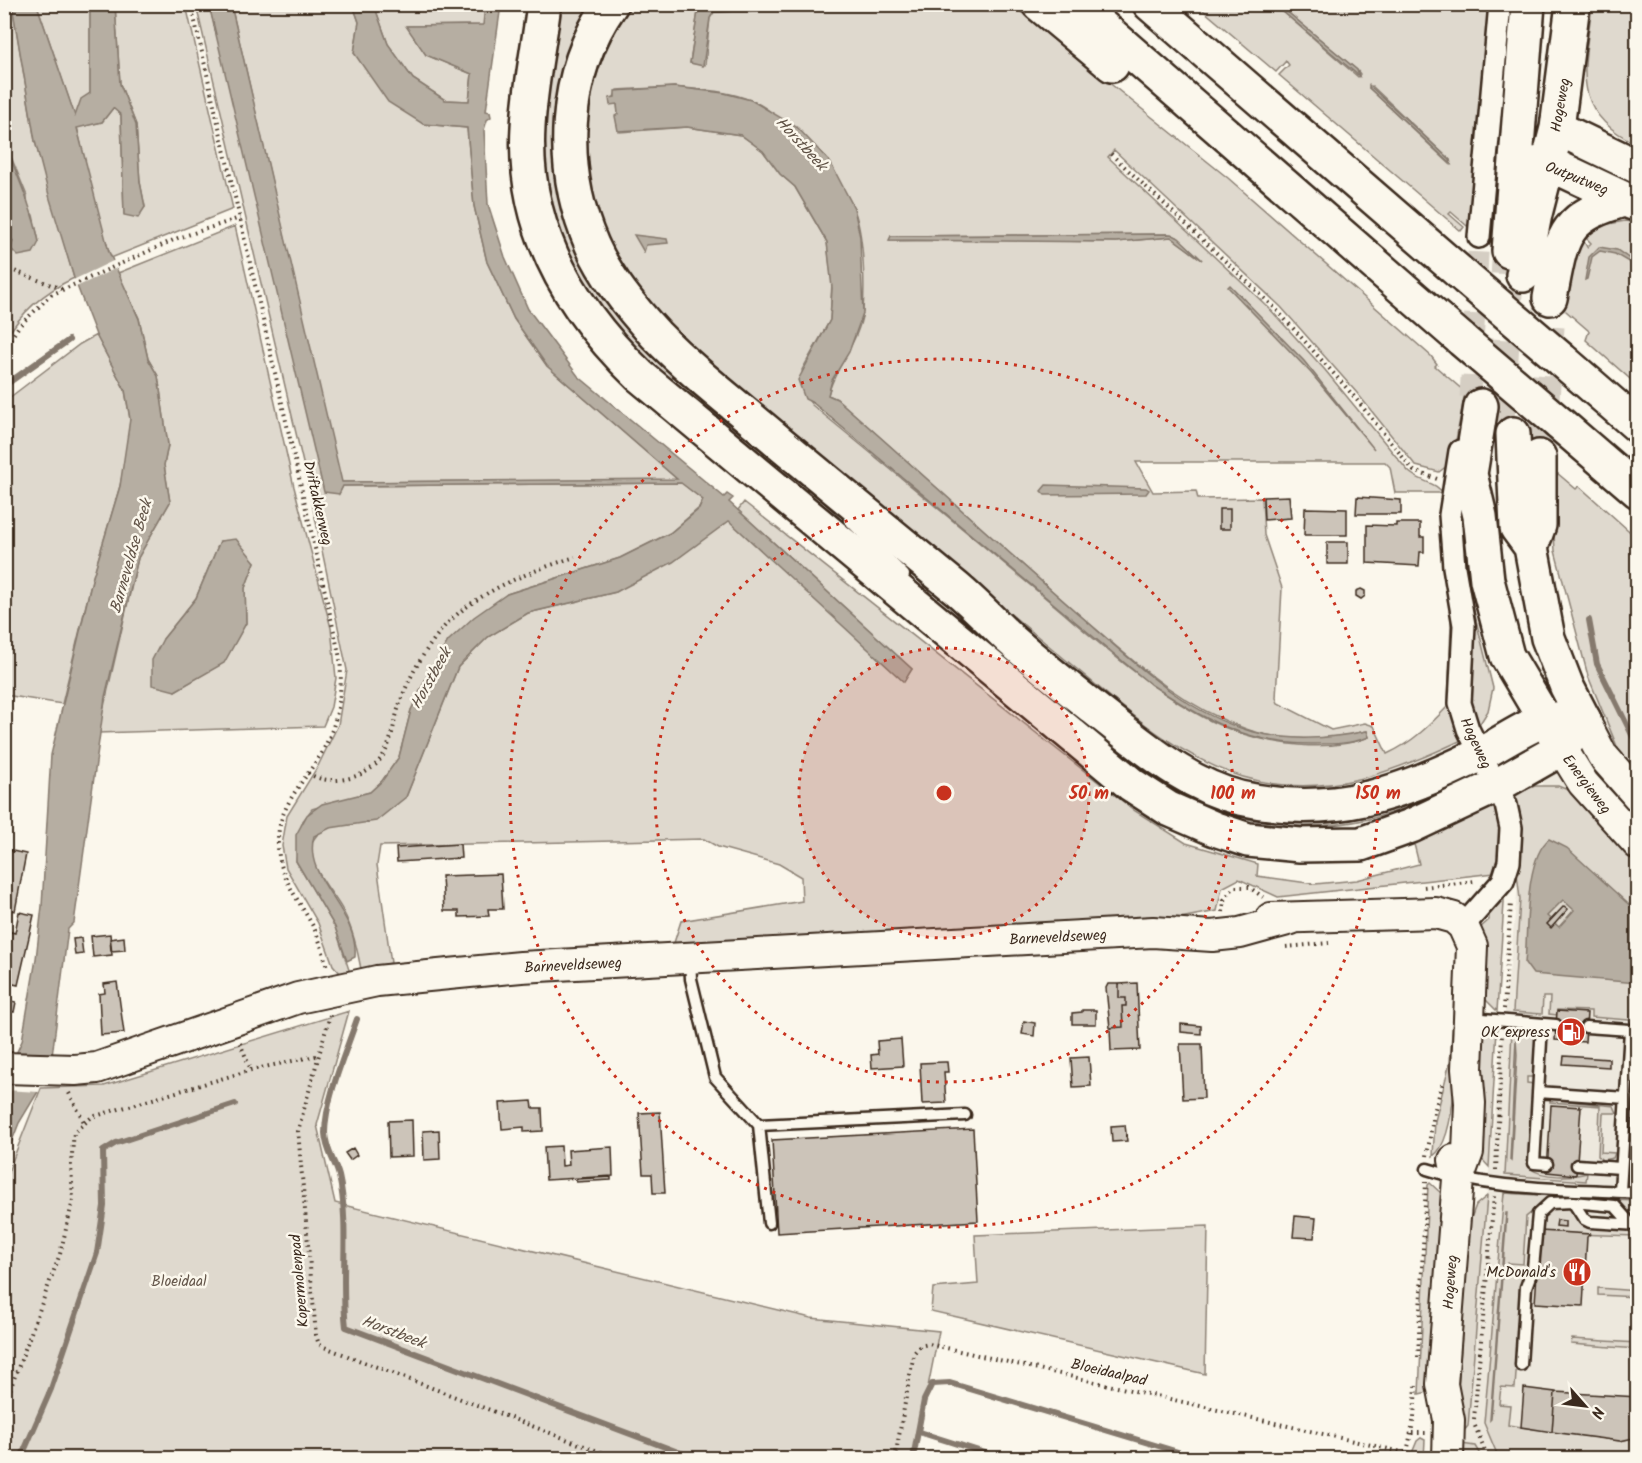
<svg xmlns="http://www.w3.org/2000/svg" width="1642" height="1463" font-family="Kalam,sans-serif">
  <rect width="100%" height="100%" fill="#fbf7ec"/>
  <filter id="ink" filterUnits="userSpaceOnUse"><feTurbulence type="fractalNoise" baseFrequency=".0167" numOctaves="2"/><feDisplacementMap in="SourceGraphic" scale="12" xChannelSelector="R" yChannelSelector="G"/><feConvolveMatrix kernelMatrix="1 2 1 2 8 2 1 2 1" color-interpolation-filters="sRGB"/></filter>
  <g filter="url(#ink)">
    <path fill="#ede8dd" d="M1617 681 1637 683V1458H1466L1464 1417 1526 806Z"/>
    <path fill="#dfd9ce" stroke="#8d8276" stroke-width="1.5" fill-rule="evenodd" d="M12 4 35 141 74 278C44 292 21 312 5 340V231L13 242H39L33 215 28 209 27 196 5 142V5Z
      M896 4 908 5 921 11 923 7 920 5H1012L1228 178 1431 356 1437 364 1435 366 1465 392 1452 462 1439 472 1416 466 1357 393 1281 307 1114 150 1108 157 1269 308 1325 370 1408 471C1420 483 1437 481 1444 495L1442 524 1441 493H1395L1390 467 1385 462H1136L1153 492 1196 491 1198 499 1262 498 1264 535 1282 588 1276 698 1278 703 1331 730 1365 723 1374 726 1387 754C1413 742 1429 726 1448 706L1452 596 1466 738C1395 772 1323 801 1243 777 1177 757 1124 708 1072 665 1023 624 973 583 924 542 874 500 825 459 776 418 738 387 700 356 666 321 641 294 618 262 603 228 570 149 587 69 632 5H699L690 63 705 65 710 18 714 12ZM674 87C699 90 726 90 750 100 772 108 786 127 802 144 819 163 843 183 853 207 864 232 865 284 863 311 859 342 835 366 828 395L837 399C917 469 995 541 1075 611 1130 658 1176 704 1246 729 1285 743 1327 740 1367 731L1369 737C1317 757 1241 740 1194 712 1137 679 1087 632 1036 590 962 528 887 466 812 405L807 398 802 370 830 320 832 282 827 242 795 187 780 174 763 151 741 135 687 127 620 132 617 103 611 104 617 90ZM1168 234 1177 237 1202 260 1171 237 1116 242 1000 240 890 241 891 236Z
      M37 5H90V93L75 117Z
      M115 5H186L233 209 111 258 97 213 77 127 102 122 113 108 121 115 124 214 145 207 140 182 136 125 120 84Z
      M196 5H209L339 494 343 486 682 483 703 500 699 508 670 533 620 558 507 594 411 710 399 757 382 781 370 792 312 809 302 822 296 861 335 927 351 976 341 974 333 965 318 923 286 868 282 846 287 816 318 766 338 725 347 670 310 493Z
      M231 5H353L359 22 354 53 423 124 467 128 474 206 487 262 514 319 547 366 678 480 341 482Z
      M374 5H485L484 25 407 26 426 55 472 74 469 101 445 100 413 79 388 44Z
      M550 5H603L573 213 734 411 902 581 653 378 551 240 537 100Z
      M1197 5H1275L1358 77 1360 74 1357 70 1279 5H1494L1474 232 1451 212 1449 214 1464 227 1461 231 1279 75 1289 65 1286 61 1276 72ZM1372 86 1450 160V164L1369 88Z
      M1592 5H1637V144C1568 112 1585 67 1592 5Z
      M1625 221 1637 223V385L1586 340 1589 331 1559 305 1561 293 1582 238 1587 247 1591 243 1584 236 1603 225Z
      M235 226 294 487 331 628 336 678 331 707 323 726 98 733 138 558 170 502 164 465 168 445 158 376 148 359 139 318 118 273ZM220 541 255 562 245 588 246 623 224 662 175 691 163 639 196 598Z
      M96 335 125 390 130 419 128 447 120 486 92 580 62 704 5 695V401L80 344Z
      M1550 467 1576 489 1579 486 1637 538V777L1621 756 1588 676 1555 551Z
      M1460 499 1461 542 1467 584 1493 688 1488 711 1476 730 1472 725 1456 528Z
      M744 502 1135 811 1186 843 1258 864 1257 876 1315 884 1357 880 1419 864 1414 844 1497 802C1504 822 1508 855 1495 873L1278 897 1239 879 1222 888 1217 911 1164 921 672 949 681 921 802 901 801 877 779 864 718 847 704 839 380 846 377 865 391 963 361 969C357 949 353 929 343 911 332 889 293 853 321 831L406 797 458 667 488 637 528 613 616 592 729 520 904 681 912 669 738 510Z
      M918 576 1227 807 1480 766 1483 772C1446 789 1409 810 1369 819 1239 848 1161 787 1067 709 1025 674 983 639 941 604L917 579Z
      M1535 786H1558L1573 792 1637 865V1029L1629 1020 1591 1017V1011L1557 1010V1015L1549 1014 1550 997H1543L1542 1014 1513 1012 1520 899 1508 796Z
      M1504 892V903L1497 1011 1484 998 1480 928 1489 920V908Z
      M1456 976C1456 1011 1462 1137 1433 1156L1435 1121 1450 1062Z
      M349 1011 317 1125 335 1203 811 1318 939 1331 914 1458H5V1195L8 1172 41 1088 104 1086Z
      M1489 1029H1497L1489 1167 1478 1155 1483 1033Z
      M1512 1030 1532 1033 1536 1041 1534 1077H1527V1083L1534 1084 1531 1169C1543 1178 1572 1177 1587 1173L1586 1181 1505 1175Z
      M1637 1042 1635 1162 1637 1163 1638 1169 1634 1170 1632 1183H1629Z
      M1550 1099 1614 1106 1617 1113H1603L1601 1152 1615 1153 1613 1158 1602 1160 1598 1156 1600 1106 1550 1102Z
      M1430 1183 1442 1194 1428 1392 1419 1394 1428 1185Z
      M1504 1193 1556 1196 1547 1200 1526 1217 1523 1264 1508 1263V1269L1523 1270 1515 1388 1501 1387 1499 1404 1510 1405 1508 1425 1620 1441 1637 1437V1458H1505L1497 1454 1484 1423Z
      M1487 1196 1468 1426 1464 1431H1455L1470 1221 1476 1205Z
      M1613 1200 1637 1201V1212H1628Z
      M1568 1207 1582 1223 1638 1229 1637 1236 1540 1233 1541 1219 1550 1208Z
      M1208 1226 1205 1374 931 1311 933 1288 978 1284 975 1235Z
      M1598 1288 1637 1291V1297L1598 1295Z
      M1572 1339 1637 1343V1349L1571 1344Z
      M1421 1438 1425 1440 1424 1458H1410L1417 1441Z
      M1455 1443 1475 1446 1482 1458H1460Z"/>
    <path fill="#b6aea2" stroke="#85796d" stroke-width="1.5" fill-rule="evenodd" d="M12 5H37L75 116 81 99 90 93V5H115L120 84 136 125 140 182 145 207 138 218 124 215 121 115 113 108 102 122 77 128 109 252 139 319 148 359 158 376 168 445 164 465 170 502 138 558 105 697 74 923 68 929 52 1056 39 1090 19 1123 5 1159V1077L22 1041 36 959 42 906 51 755 92 580 120 486 130 419 125 390 96 335 74 278 50 199 35 141Z
      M209 5H231L342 482 677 479 547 366 514 319 487 262 474 206 467 128 423 124 388 102 354 53 359 22 353 5H374L388 44 413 79 445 100 469 101 472 74 426 55 406 26 483 25 485 5H501L486 111 490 112 491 117 487 120 484 130 488 204 505 257 528 309 578 376 724 497 727 494 733 498 729 502 912 669 904 682 729 521 673 562 616 592 528 613 488 637 458 667 406 797 376 821 330 828 314 836C302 880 359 910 355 957L347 961 335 927 296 861V835L307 815 322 804 370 792 382 781 399 757 411 710 426 678 448 641 474 617 507 594 620 558 670 533 699 509 703 500 681 483 343 486 339 494 324 492Z
      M699 5 700 4 896 5 714 12 710 18 703 66 690 63Z
      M1275 5H1279L1357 70 1359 76Z
      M1369 85 1450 160 1451 164 1369 88Z
      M674 87 724 93 751 100 798 128 830 162 854 208 860 237 863 313 849 352 832 380 828 395 837 399C917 469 995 541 1075 611 1129 657 1180 711 1250 731 1290 742 1327 739 1367 731L1369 737C1352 744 1333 744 1315 744 1247 745 1204 719 1150 684L813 403 805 399 798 380 830 320 832 288 827 242 795 187 780 174 763 151 741 135 687 127 618 131 615 116 618 114 617 104 610 105 609 98 615 97V91Z
      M4 142C17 175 32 207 39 242L33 253 18 256 11 249 13 241 5 231Z
      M1171 234 1179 238 1202 260 1171 237 1116 242 889 240 891 236Z
      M634 235 667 239 668 243 646 245 644 252Z
      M1599 247 1617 250 1637 264V267L1615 254 1600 251 1592 257 1587 279 1585 280 1589 257Z
      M1230 285 1304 361 1374 449 1311 373 1228 287Z
      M1046 485 1146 488 1149 490 1146 494 1045 495 1041 491Z
      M236 539 255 562 245 588 246 623 224 663 175 691 152 685V660L163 639 196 598 220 541Z
      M1549 839 1567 848 1637 912V983L1533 974 1525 963C1528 932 1524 859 1549 839ZM1563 900 1574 910 1559 927 1547 916Z
      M1516 1039 1517 1055 1511 1161 1510 1160Z
      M1507 1213 1491 1419 1490 1420 1506 1213Z"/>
    <path fill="#fbf7ec" d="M115 260 119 267 74 288 71 281Z
      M52 1058 39 1092 4 1090 5 1074Z"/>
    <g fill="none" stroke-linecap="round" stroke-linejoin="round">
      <path stroke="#85796d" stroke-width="6" d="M4 386 69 340
        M1589 620 1597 664 1638 747
        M357 1019C346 1051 325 1100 325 1133 326 1152 335 1160 339 1176 350 1225 340 1278 346 1327L694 1458
        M919 1432 1001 1458
        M21 1458 51 1389 97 1253 104 1206 103 1151 116 1143 235 1104
        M913 1458 924 1400 932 1384 950 1383 1198 1458"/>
    </g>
    <path fill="#ccc4b9" stroke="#3b2a1e" stroke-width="1.5" d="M1289 496 1291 518 1264 520 1263 497Z
      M1357 497 1401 500V514H1356Z
      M1305 508 1347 509V535H1304Z
      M1219 509H1230V529H1219Z
      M1396 523H1420V537H1424V552H1420L1419 566 1367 563V525L1396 526Z
      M1327 542H1348V564H1327Z
      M1361 589 1365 591V596L1361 599 1356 596V591Z
      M460 844 461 858 397 862 396 848Z
      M4 849 26 854 15 911 4 909Z
      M501 874 503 909H488L489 916 459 917V911H444L442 876Z
      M1564 906 1568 909 1551 928 1547 924Z
      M19 912 34 915 18 985 4 982V930L15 933Z
      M110 934 112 955 93 957 91 936Z
      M124 937 125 950 111 951 110 939Z
      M81 938 83 954 75 955 73 939Z
      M117 982 124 1033 101 1035 99 994 105 993 104 984Z
      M1137 983 1140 1050 1111 1051 1110 1028 1123 1027 1122 1006H1126V998H1119V984Z
      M1108 984H1119V998H1126V1006H1122L1123 1027 1110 1028 1106 988Z
      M6 1000 16 1002 14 1012 4 1010Z
      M1082 1010H1096V1024H1072V1013L1082 1012Z
      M1557 1011 1587 1013 1585 1042 1555 1040Z
      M1024 1021 1035 1023 1034 1036 1022 1034Z
      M1181 1024 1201 1026V1034L1181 1032Z
      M901 1039 903 1066 872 1068 871 1055 878 1054 877 1041Z
      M1180 1044H1202L1204 1098 1183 1099Z
      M1564 1056 1609 1059V1067L1563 1064Z
      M1089 1057 1091 1086 1073 1087 1071 1058Z
      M944 1062H947L948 1072H944L946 1103 922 1104 920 1063Z
      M532 1101 533 1108H542L543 1131 524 1132V1127L502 1129 500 1103Z
      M1551 1105 1581 1107 1576 1175 1547 1172Z
      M660 1112 665 1193H653L652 1174H643L639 1113Z
      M412 1120 413 1156 389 1157 388 1121Z
      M1125 1125 1127 1141 1112 1142 1111 1126Z
      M973 1129 978 1221 777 1233 772 1140Z
      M439 1130 440 1159 424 1160 423 1131Z
      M561 1146 562 1166 569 1165 568 1150 612 1147 613 1176 546 1180 544 1147Z
      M353 1148 357 1155 350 1160 345 1153Z
      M611 1177V1180L576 1182V1179Z
      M1295 1216 1316 1218 1314 1238 1293 1237Z
      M1557 1220 1565 1221V1227L1556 1226Z
      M1540 1231 1590 1234 1587 1237 1583 1306 1535 1303Z
      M1524 1388 1555 1392 1552 1432 1521 1427Z
      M1555 1392 1638 1397V1437L1620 1441 1552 1432Z"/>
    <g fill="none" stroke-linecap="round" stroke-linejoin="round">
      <path stroke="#d5cec3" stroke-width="21" stroke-dasharray="21 10" stroke-linecap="butt" d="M1470 397 1479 237"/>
      <path stroke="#d5cec3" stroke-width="33" stroke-dasharray="33 16" stroke-linecap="butt" d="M1498 421 1508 262
        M1539 457 1550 298"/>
      <g stroke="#3b2a1e" stroke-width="15">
        <path id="lane" d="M849 520 904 575
          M690 959 691 979 715 1077 759 1125 965 1115
          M1470 1018 1556 1025
          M1542 1024 1534 1163 1547 1164
          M1586 1027 1630 1030 1620 1191
          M1538 1092 1626 1098
          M759 1125 769 1223
          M1577 1165 1621 1168
          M1427 1169C1494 1191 1567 1188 1638 1193
          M1573 1202 1615 1206 1632 1225
          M1521 1365 1526 1287 1533 1268 1538 1214 1550 1203 1573 1202 1584 1219 1590 1222 1638 1225"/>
      </g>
      <g stroke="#3b2a1e" stroke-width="26">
        <path id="street" d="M1479 237 1500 4
          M1460 451 1450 515 1454 567 1464 625 1460 703 1468 729 1506 805 1511 828 1509 862 1503 881 1463 926"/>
      </g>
      <g stroke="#3b2a1e" stroke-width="34">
        <path id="secondary" d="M1584 720 1602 755 1638 796
          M1549 728 1583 783 1638 844
          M1271 918 1436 913 1454 918 1463 926 1472 946 1467 1069 1470 1103 1468 1152 1458 1179
          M4 1068 75 1070 97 1068 298 998 377 981 521 967 1153 932 1212 936 1240 933 1291 919
          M1448 1458 1449 1420 1442 1384 1458 1179 1454 1160"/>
      </g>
      <g stroke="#3b2a1e" stroke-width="38">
        <path id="primary" d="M1557 128 1638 167
          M1526 164 1548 163 1633 203
          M1509 251 1528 4
          M1523 275 1535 214 1557 128 1573 4
          M1550 298C1562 236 1561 217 1627 199
          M1481 406 1470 474 1480 516 1487 580 1507 656 1545 720
          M1513 434 1517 528 1531 547 1548 638 1567 687 1584 720
          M1531 547 1539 525V457"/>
      </g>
      <g stroke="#3b2a1e" stroke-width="38">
        <path id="highway" d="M544 4C539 45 530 86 528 127 522 227 570 309 640 376L1132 785 1169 809 1215 829 1248 840 1300 845 1361 844 1411 826 1496 786 1561 749 1584 720
          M611 4C562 74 558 168 592 245 606 277 632 309 656 335 694 374 738 407 779 442 838 491 897 540 956 588 975 604 992 622 1010 639 1045 670 1082 699 1119 728 1155 756 1194 787 1240 798 1331 819 1401 794 1481 754 1498 745 1531 723 1547 720 1558 717 1572 720 1584 720
          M1039 4 1112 65
          M1076 4 1462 340
          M1150 4 1466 278
          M1562 360 1638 426
          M1559 423 1638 491"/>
      </g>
      <path stroke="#3b2a1e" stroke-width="4" stroke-dasharray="1.5 4.5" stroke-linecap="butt" d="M191 4 340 658C343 690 338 724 322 752 304 783 276 807 278 846 279 875 296 896 310 921 319 936 323 951 327 968
        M1111 154 1274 307 1352 394 1414 471 1437 479
        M4 267 62 289
        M4 349 19 326 51 295 178 238 240 218
        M308 773C328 787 364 779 379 761 392 746 393 724 399 706 408 678 425 649 444 627 477 591 531 571 575 557
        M1424 887 1476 881
        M1223 912 1224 900 1234 887H1249L1263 897
        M1286 947 1329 943
        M1504 1009 1511 902
        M330 1015 298 1131 316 1335 319 1345 616 1458
        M240 1043 251 1070
        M69 1093 84 1122
        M1427 1156 1434 1112 1443 1082
        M1496 1170 1502 1034
        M1418 1357 1426 1182
        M4 1406 60 1254 73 1200 71 1165 74 1132 92 1117 251 1070 320 1055
        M1474 1419 1494 1196
        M1475 1426 1488 1458
        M1412 1433H1426
        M895 1458 914 1353 920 1346 929 1344 1406 1453
        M1406 1458 1414 1417 1416 1386"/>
      <use href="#lane" stroke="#fbf7ec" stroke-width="10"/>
      <use href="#street" stroke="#fbf7ec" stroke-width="21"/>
      <use href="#secondary" stroke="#fbf7ec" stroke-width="30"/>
      <use href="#primary" stroke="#fbf7ec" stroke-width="33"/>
      <use href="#highway" stroke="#fbf7ec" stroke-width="33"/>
      <g stroke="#3b2a1e" stroke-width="38" stroke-linecap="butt">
        <path id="highway-bridge" d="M1466 278 1562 360
          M1462 340 1559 423"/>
      </g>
      <use href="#highway-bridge" stroke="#fbf7ec" stroke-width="33"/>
    </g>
  </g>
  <circle cx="944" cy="793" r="145" fill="#c8321e" fill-opacity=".12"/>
  <g fill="none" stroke="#c8321e" stroke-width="3" stroke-dasharray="3 6">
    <circle cx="944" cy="793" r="145"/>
    <circle cx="944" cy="793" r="289"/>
    <circle cx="944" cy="793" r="434"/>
  </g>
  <defs>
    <g id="fuel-disc" transform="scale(1.5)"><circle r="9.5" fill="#c8321e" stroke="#fbf7ec"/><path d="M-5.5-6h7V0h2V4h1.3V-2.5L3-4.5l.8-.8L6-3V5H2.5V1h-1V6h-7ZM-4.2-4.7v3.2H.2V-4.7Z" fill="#fff"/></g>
    <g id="restaurant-disc" transform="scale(1.5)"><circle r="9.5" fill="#c8321e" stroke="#fbf7ec"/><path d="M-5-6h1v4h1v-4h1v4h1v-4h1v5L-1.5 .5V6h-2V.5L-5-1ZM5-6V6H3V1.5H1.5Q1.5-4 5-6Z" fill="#fff"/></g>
  </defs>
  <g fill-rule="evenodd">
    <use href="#fuel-disc" x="1571" y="1032"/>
    <use href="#restaurant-disc" x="1577" y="1272"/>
  </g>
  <g text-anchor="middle" stroke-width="5" stroke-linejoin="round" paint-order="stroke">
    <g font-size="15" fill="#3b2a1e" stroke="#fbf7ec">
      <text transform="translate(1560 105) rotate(-80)" y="5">Hogeweg</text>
      <text transform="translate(1577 178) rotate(22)" y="5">Outputweg</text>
      <text transform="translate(318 503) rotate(77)" y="5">Driftakkerweg</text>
      <text transform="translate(1476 743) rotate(65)" y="5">Hogeweg</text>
      <text transform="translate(1587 784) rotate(53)" y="5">Energieweg</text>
      <text transform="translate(1058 937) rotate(-3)" y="5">Barneveldseweg</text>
      <text transform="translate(573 965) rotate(-3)" y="5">Barneveldseweg</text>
      <text transform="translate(299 1281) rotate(-95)" y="5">Kopermolenpad</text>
      <text transform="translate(1450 1282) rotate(-86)" y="5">Hogeweg</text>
      <text transform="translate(1109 1372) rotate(13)" y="5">Bloeidaalpad</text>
    </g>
    <g font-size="15" fill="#3b2a1e" stroke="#fbf7ec" text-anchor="end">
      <text x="1550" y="1037">OK express</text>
      <text x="1556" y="1277">McDonald's</text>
    </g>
    <g font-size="15" fill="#64564a" stroke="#fbf7ec">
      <text x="179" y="1286">Bloeidaal</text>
    </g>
    <g font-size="16" font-style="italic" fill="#605246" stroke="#fbf7ec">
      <text transform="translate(802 143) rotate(47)" y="6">Horstbeek</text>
      <text transform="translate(130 556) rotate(-74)" y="6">Barneveldse Beek</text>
      <text transform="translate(430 678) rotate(-61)" y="6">Horstbeek</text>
      <text transform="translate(394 1331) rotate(21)" y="6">Horstbeek</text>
    </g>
  </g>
  <circle cx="944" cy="793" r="9" fill="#c8321e" stroke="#fbf7ec" stroke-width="3"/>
  <g font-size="18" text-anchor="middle" font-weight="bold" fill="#c8321e" stroke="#fbf7ec" stroke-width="5" stroke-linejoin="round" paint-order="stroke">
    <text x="1089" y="799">50 m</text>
    <text x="1233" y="799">100 m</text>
    <text x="1378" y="799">150 m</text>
  </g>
  <rect width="1642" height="1463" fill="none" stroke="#fbf7ec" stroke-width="24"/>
  <rect x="12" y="12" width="1618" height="1439" fill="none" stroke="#3b2a1e" stroke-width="2" filter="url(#ink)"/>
  <g transform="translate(1585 1406) rotate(118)" stroke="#fbf7ec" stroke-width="4.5" paint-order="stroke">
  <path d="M0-4.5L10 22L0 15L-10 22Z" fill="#3b2a1e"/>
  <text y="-9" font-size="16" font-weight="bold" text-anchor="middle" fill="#3b2a1e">N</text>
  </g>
</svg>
